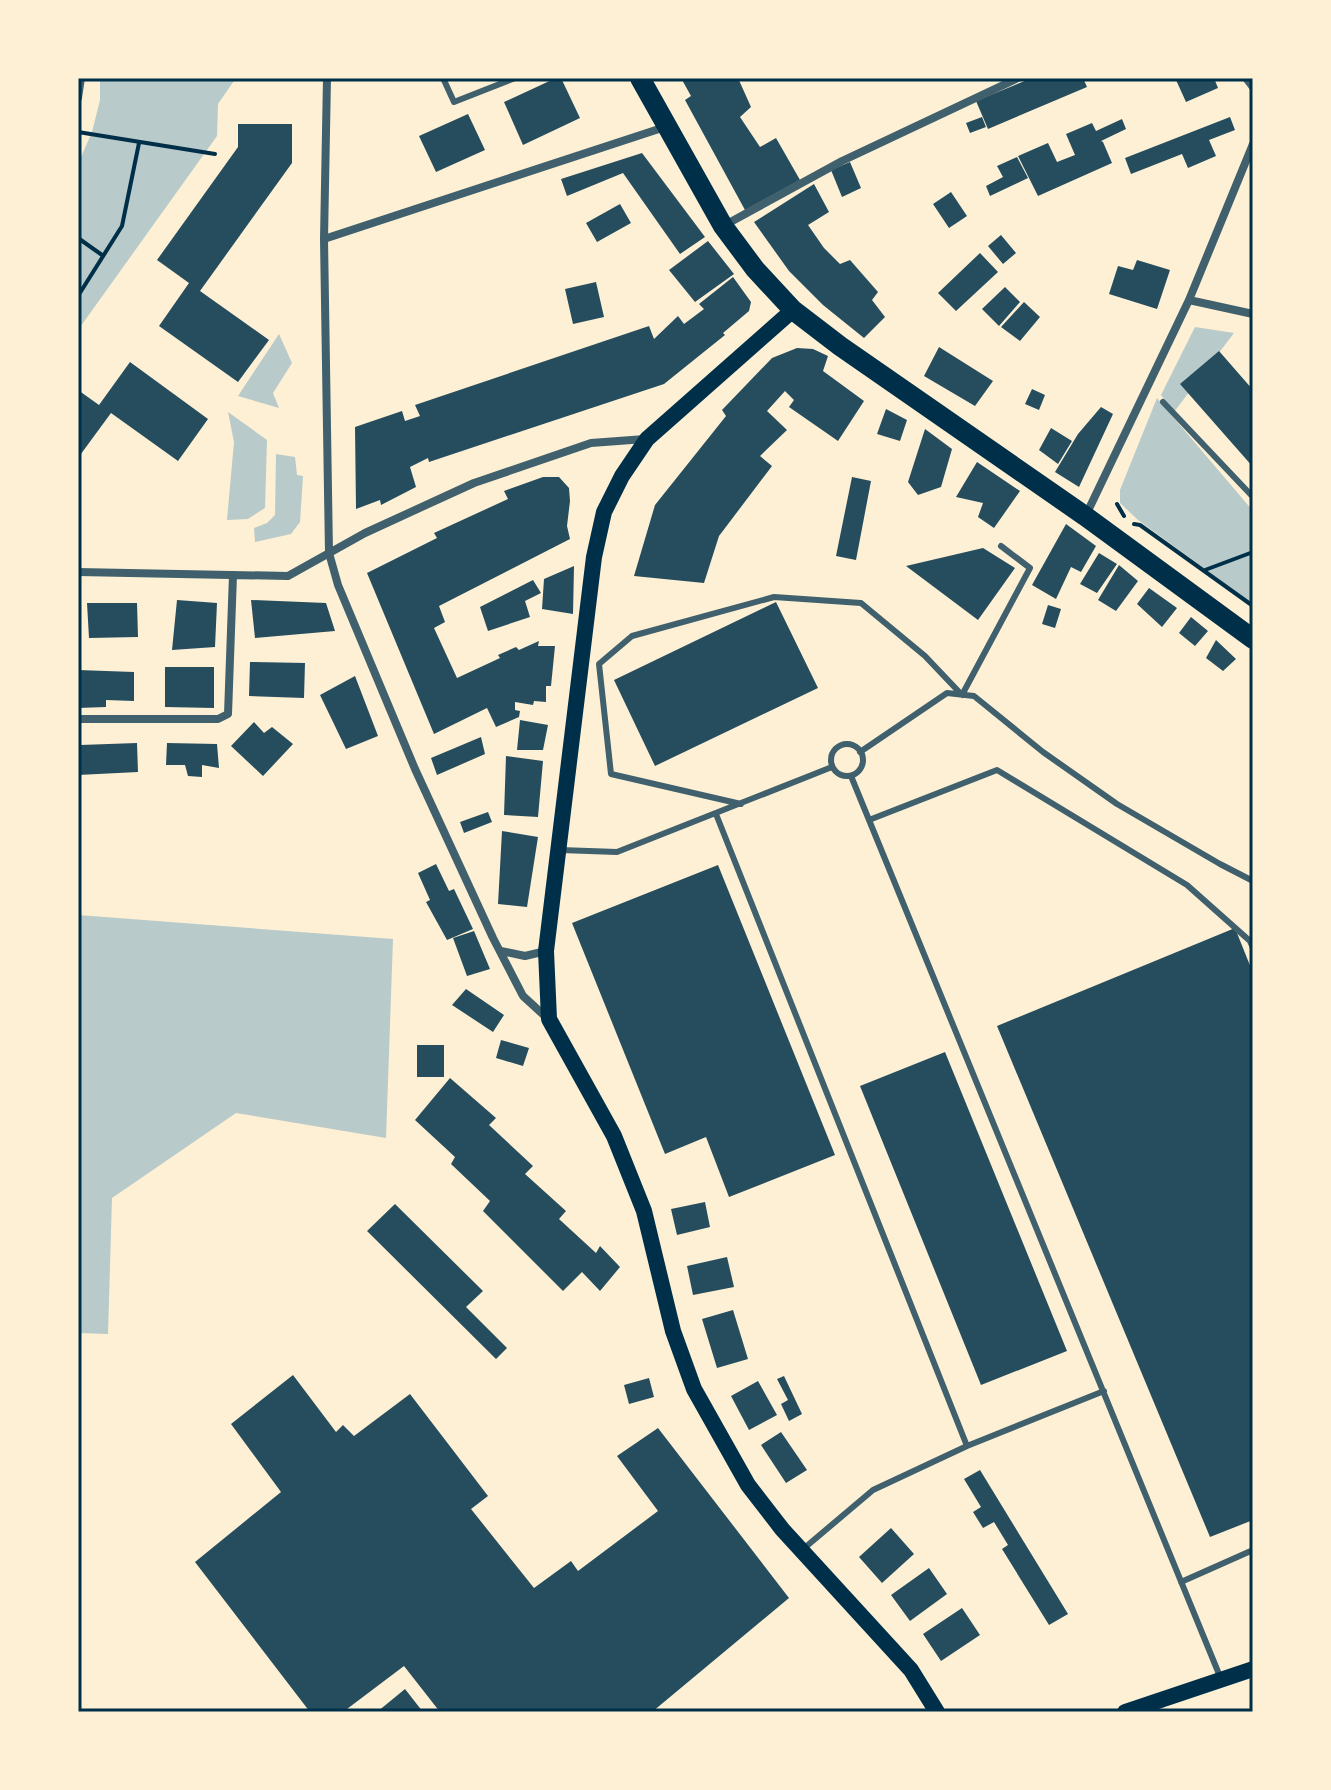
<svg xmlns="http://www.w3.org/2000/svg" width="1331" height="1790" font-family="Manrope,sans-serif">
  <rect width="100%" height="100%" fill="#fdf0d5"/>
  <path fill="#b9caca" d="M100 78H236L218 104 217 136 78 330V164L92 132 100 100Z
    M1195 327 1234 333 1174 412 1161 395Z
    M279 334 292 363 273 393 279 408 238 396Z
    M1157 398 1253 511V604L1138 520 1120 503V490Z
    M228 412 267 440 265 508 248 519 227 520 234 442Z
    M276 454 295 457 297 475 303 476 300 522 291 534 255 542 254 528 267 523 275 515Z
    M78 915 393 939 386 1138 236 1113 112 1198 108 1334 78 1333Z"/>
  <path fill="#264d5e" d="M556 78H561L580 118 523 145 504 102Z
    M681 78H738L751 107 740 117 760 147 776 138 800 180 745 210 685 100 691 96Z
    M1032 78H1083L1087 87 988 129 976 101Z
    M1181 78H1214L1218 88 1186 102 1176 80Z
    M468 114 485 150 436 172 419 136Z
    M982 117 986 127 970 133 966 123Z
    M1230 117 1235 130 1209 140 1216 156 1188 168 1182 154 1131 174 1125 158Z
    M1122 119 1126 129 1101 141 1103 142 1112 163 1038 196 1018 156 1048 143 1057 162 1075 155 1066 134 1092 123 1096 131Z
    M238 124H292V163L200 291 269 340 238 382 159 326 189 283 157 260 238 147Z
    M642 153 705 237 680 254 623 173 567 196 561 179Z
    M1017 157 1028 178 990 196 986 186 1003 177 997 166Z
    M850 162 861 188 842 197 831 170Z
    M814 184 829 212 808 225 824 248 840 264 850 260 878 292 872 300 885 317 864 338 823 305 789 271 754 222Z
    M951 192 967 216 949 228 933 204Z
    M620 204 631 223 597 242 586 223Z
    M1001 235 1016 253 1003 264 988 246Z
    M708 241 734 274 695 302 669 270Z
    M980 253 998 272 956 311 938 293Z
    M1137 260 1170 270 1157 309 1109 294 1118 266 1133 270Z
    M733 277 751 302 749 311 723 333 725 335 664 384 429 462 428 458 410 467 416 487 381 505 380 500 356 509 355 427 402 411 405 421 420 416 415 405 649 326 654 339 678 316 684 324 704 309 699 304Z
    M596 282 604 317 573 324 565 289Z
    M1005 287 1020 302 999 326 982 309Z
    M1024 302 1040 317 1020 341 1001 327Z
    M939 347 993 381 975 406 924 376Z
    M797 348 813 349 828 356 823 371 864 401 838 441 789 407 794 400 785 391 767 411 787 430 760 456 772 466 719 536 704 583 634 576 655 505 726 416 722 410 772 358Z
    M1219 351 1253 390V467L1180 384Z
    M130 362 208 419 178 461 111 413 78 458V390L99 405Z
    M1032 389 1045 395 1039 410 1025 404Z
    M1101 407 1113 414 1079 487 1055 472 1078 434Z
    M886 409 907 420 900 441 877 434Z
    M1051 428 1072 441 1058 464 1039 450Z
    M925 429 952 449 941 487 918 495 908 482Z
    M977 462 1020 491 994 528 978 517 983 503 956 497Z
    M543 477H559L569 488 570 501 567 526 570 539 439 606 445 622 434 628 457 678 500 658 498 655 516 647 519 650 539 641 538 646H555L551 686H546V702L534 701 533 705 515 702V710L520 711 519 717 496 727 487 708 434 734 367 573 437 538 434 533 508 499 504 491Z
    M852 477 871 481 856 560 836 556Z
    M1066 524 1096 546 1081 572 1071 567 1056 599 1032 585Z
    M983 548 1015 568 978 620 906 566Z
    M1099 553 1117 564 1097 593 1080 584Z
    M1119 565 1138 581 1116 611 1098 600Z
    M574 566 573 614 542 609 544 579Z
    M533 580 541 593 525 601 530 617 488 631 480 607Z
    M1149 588 1177 608 1162 627 1137 604Z
    M177 600 217 603 215 647 172 650Z
    M251 600 326 603 335 631 255 638Z
    M776 602 818 688 655 766 614 680Z
    M87 603H137L138 637 89 638Z
    M1048 605 1061 609 1055 628 1042 624Z
    M1191 617 1208 631 1195 646 1179 633Z
    M1216 640 1236 659 1223 671 1206 658Z
    M250 662 305 663 304 698 249 696Z
    M165 667H214V708L165 707Z
    M78 670 134 672V701L106 700V707L78 708Z
    M355 676 378 736 346 749 320 695Z
    M520 720 548 725 543 750H517Z
    M254 722 264 733 272 727 293 744 263 776 231 746Z
    M481 737 485 754 437 775 431 758Z
    M137 743 138 772 78 775 80 745Z
    M167 743 217 744 219 768 202 765V777L188 776 185 765H166Z
    M506 756 543 761 538 817 504 815Z
    M488 812 492 822 464 833 460 822Z
    M502 831 538 837 527 907 498 904Z
    M436 864 449 891 454 889 473 929 447 940 426 902 430 900 418 873Z
    M718 865 835 1155 729 1197 706 1137 665 1154 572 923Z
    M1235 928 1253 973V1520L1210 1537 997 1026Z
    M474 931 490 969 467 976 453 938Z
    M466 989 504 1015 493 1032 452 1005Z
    M501 1040 529 1048 523 1066 496 1058Z
    M417 1045H444V1077H417Z
    M945 1052 1067 1351 981 1385 860 1086Z
    M450 1078 496 1118 489 1125 533 1166 525 1174 566 1211 559 1219 596 1253 600 1246 620 1267 600 1291 582 1272 563 1291 483 1211 490 1201 451 1164 455 1157 415 1120Z
    M705 1202 710 1227 677 1235 671 1209Z
    M395 1204 483 1291 466 1307 507 1348 496 1359 367 1231Z
    M727 1257 734 1287 693 1295 687 1266Z
    M733 1310 748 1359 717 1368 702 1319Z
    M293 1375 336 1432 343 1425 354 1436 410 1394 488 1496 471 1509 534 1588 571 1561 578 1571 658 1511 617 1456 658 1428 789 1598 652 1712H440L404 1666 343 1712H310L195 1562 281 1492 231 1424Z
    M784 1376 802 1414 789 1421 781 1404 788 1400 777 1379Z
    M649 1378 654 1397 629 1404 624 1385Z
    M758 1381 777 1415 749 1430 731 1396Z
    M781 1432 807 1470 786 1483 761 1445Z
    M980 1470 1068 1614 1049 1625 1002 1549 1008 1545 994 1522 983 1528 973 1512 981 1507 964 1479Z
    M891 1528 914 1554 882 1583 859 1557Z
    M929 1568 947 1594 910 1621 891 1595Z
    M962 1608 980 1635 941 1661 923 1634Z
    M405 1689 423 1712H377Z"/>
  <g fill="none" stroke-linecap="round" stroke-linejoin="round">
    <path stroke="#003049" stroke-width="4" d="M78 132 215 154
      M78 238 102 255
      M78 296 122 226 139 143
      M1117 504 1124 516
      M1134 524 1140 525 1253 606
      M1205 570 1253 552"/>
    <path stroke="#3f606c" stroke-width="6" d="M443 78 454 102 515 78
      M1163 402 1253 497
      M831 760a16 16 0 1 1 32 0a16 16 0 1 1-32 0Z
      M860 752 947 693 974 696 1043 752 1117 804 1220 864 1253 881
      M851 776 1221 1679
      M741 804 611 774 599 664 632 636 774 597 861 603 925 656 962 695 1030 568 1001 546
      M716 814 967 1446
      M869 820 997 770 1187 885 1250 941 1253 948
      M560 850 617 852 832 767
      M802 1550 873 1490 967 1446 1104 1391
      M1181 1582 1253 1550"/>
    <path stroke="#3f606c" stroke-width="8" d="M327 78 324 239 329 553 338 585 415 769 493 938 523 996 547 1018
      M1246 78 1253 87
      M78 98 81 78
      M725 225 842 161 1018 78
      M324 239 665 127
      M1189 300 1253 314
      M1086 515 1189 300 1253 144
      M78 572 288 576 365 533 474 483 591 443 645 439
      M78 719H218L228 714 233 575
      M501 951 525 956 546 951"/>
    <path stroke="#003049" stroke-width="16" d="M793 310 647 439 622 476 604 512 594 557 546 951 549 1019 614 1136 644 1211 673 1331 694 1389 748 1485 782 1529 911 1670 937 1712
      M1125 1712 1253 1669"/>
    <path stroke="#003049" stroke-width="20" d="M640 78 723 226 755 269 793 310 840 346 1085 516 1253 639"/>
  </g>
  <rect width="1331" height="1790" fill="none" stroke="#fdf0d5" stroke-width="160"/>
  <rect x="80" y="80" width="1171" height="1630" fill="none" stroke="#003049" stroke-width="3"/>
</svg>
